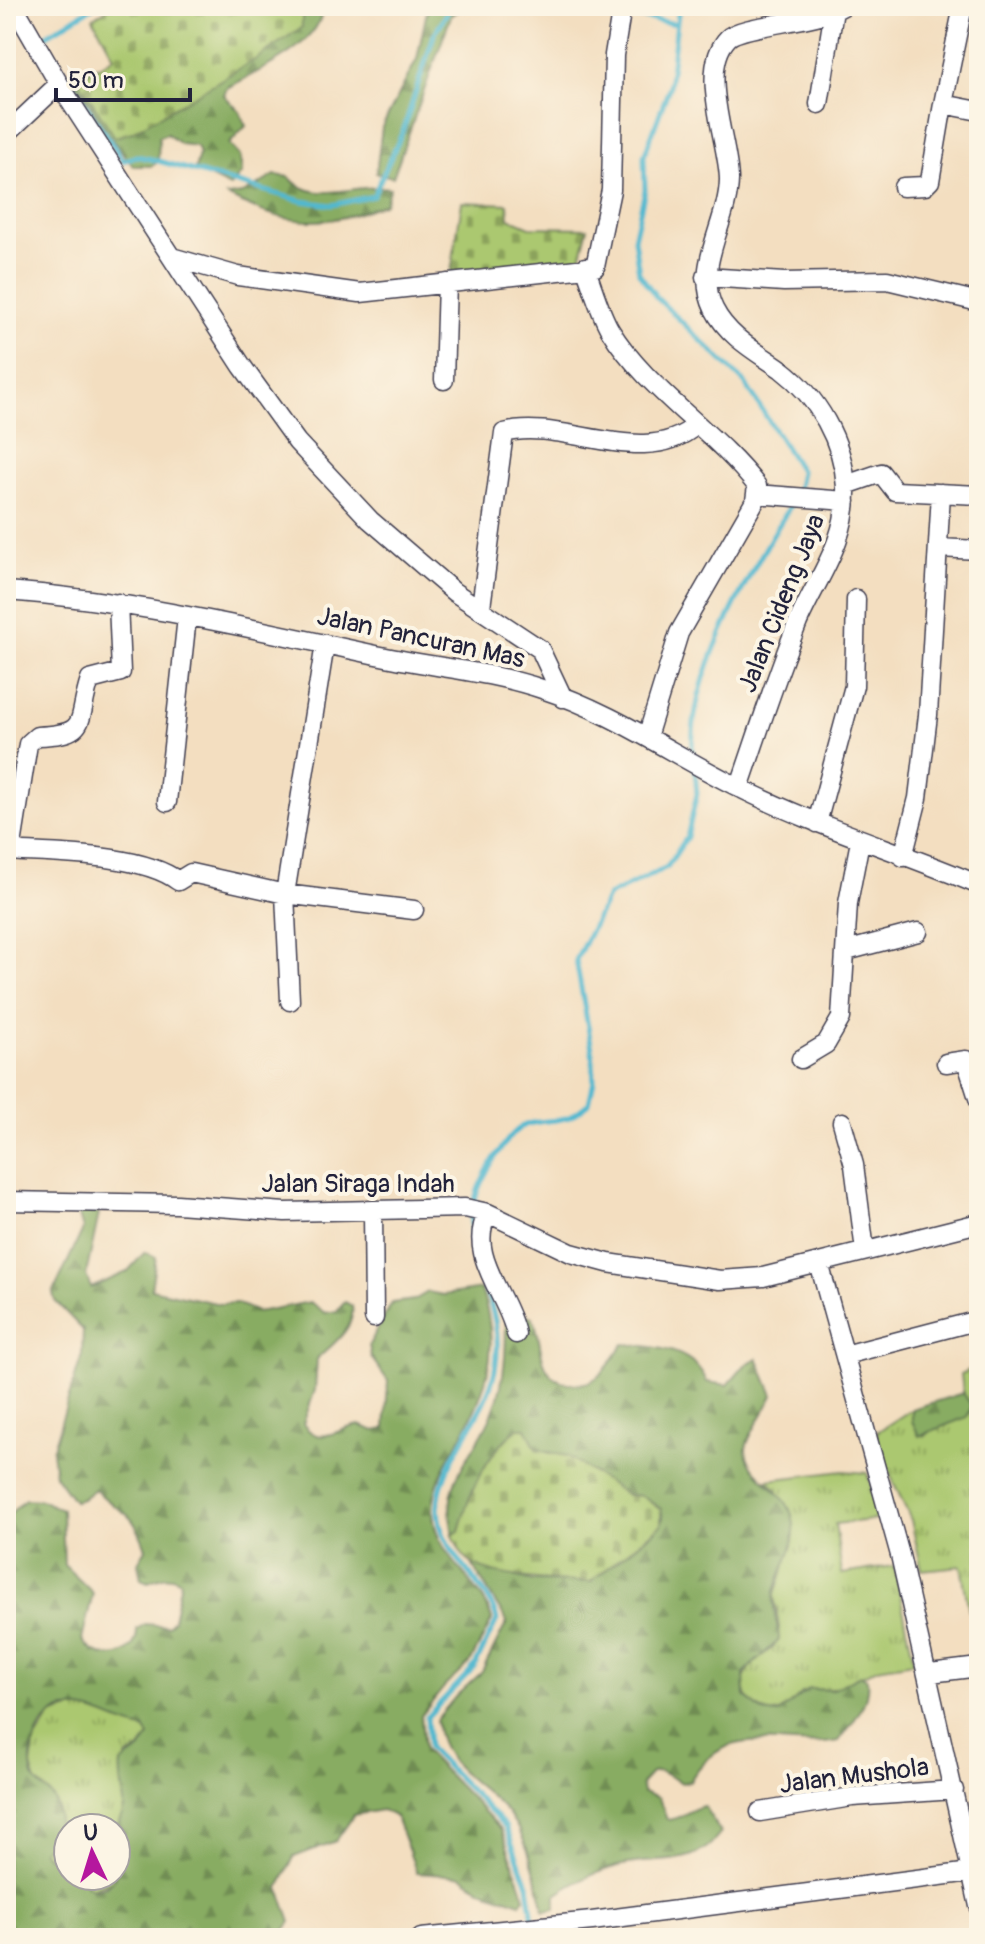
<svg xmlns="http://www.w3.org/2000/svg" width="985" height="1944" font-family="Pangolin,sans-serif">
  <defs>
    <pattern id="grass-tufts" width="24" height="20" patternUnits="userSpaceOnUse" patternTransform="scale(2)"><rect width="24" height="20" fill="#abc86f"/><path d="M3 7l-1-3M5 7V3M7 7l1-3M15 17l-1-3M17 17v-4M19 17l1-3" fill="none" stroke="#8ba25c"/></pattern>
    <pattern id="forest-firs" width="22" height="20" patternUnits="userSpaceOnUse" patternTransform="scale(2)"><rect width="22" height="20" fill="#88ac62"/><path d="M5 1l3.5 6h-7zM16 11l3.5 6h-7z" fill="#6f8c52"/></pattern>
    <pattern id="cemetery-stones" width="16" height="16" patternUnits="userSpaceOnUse" patternTransform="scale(2)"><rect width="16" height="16" fill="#abc86f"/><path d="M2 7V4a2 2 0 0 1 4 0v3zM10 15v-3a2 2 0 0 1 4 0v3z" fill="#8ba25c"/></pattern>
  </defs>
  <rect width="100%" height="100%" fill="#fcf5e5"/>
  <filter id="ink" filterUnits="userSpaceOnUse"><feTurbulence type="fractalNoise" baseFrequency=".0125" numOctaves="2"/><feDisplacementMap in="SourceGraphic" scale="16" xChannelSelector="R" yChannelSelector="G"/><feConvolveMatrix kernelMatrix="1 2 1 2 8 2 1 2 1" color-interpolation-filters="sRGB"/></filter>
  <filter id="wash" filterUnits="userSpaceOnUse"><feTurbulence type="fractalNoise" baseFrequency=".006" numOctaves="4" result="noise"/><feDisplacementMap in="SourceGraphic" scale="32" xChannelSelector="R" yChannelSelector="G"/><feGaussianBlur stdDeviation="1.8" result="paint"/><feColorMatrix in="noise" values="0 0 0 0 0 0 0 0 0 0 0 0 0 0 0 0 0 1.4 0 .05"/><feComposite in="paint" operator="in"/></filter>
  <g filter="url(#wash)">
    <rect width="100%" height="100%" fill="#f3dec0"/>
    <path fill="url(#grass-tufts)" stroke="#667555" stroke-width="2" d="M979 1365V1609L969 1611 961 1566 922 1570 911 1520 877 1446V1432L912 1409V1421L924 1436C940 1422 958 1422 972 1406L963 1393 961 1374Z
      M843 1471 867 1473 882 1519 835 1524 842 1574 894 1566 914 1662 877 1668 839 1688 802 1693 784 1711 770 1714 749 1703 742 1681 754 1660 774 1647 779 1628 774 1596 785 1565 778 1491 767 1480Z
      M74 1708C102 1709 117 1725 144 1729L149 1736 140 1749 126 1757 124 1812 117 1827 120 1868 112 1881 91 1889 78 1876H116V1828H68V1866L47 1857 41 1851 52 1838 48 1792 36 1782 31 1766 34 1743 51 1715Z"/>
    <path fill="url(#forest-firs)" stroke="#55674e" stroke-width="2" fill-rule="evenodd" d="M289 6H322C325 43 256 72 227 88L224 95 240 112 246 126 229 144 240 156 242 173 230 187 195 170 199 154 196 146 180 144 167 134 159 137 158 161 152 166H133L111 138 75 81 84 70 97 66 108 74Z
      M428 6H466L451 16 393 177 376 173 382 127 417 59Z
      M275 175 289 177C315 207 355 182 390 188L385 203C324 230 286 226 227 196L243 194Z
      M82 1210 97 1211 99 1214 86 1275 91 1288 127 1272 145 1252 156 1257 151 1289 220 1304 236 1303 257 1312 310 1302 325 1313 337 1311 345 1302 352 1306C356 1328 332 1345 317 1359L315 1390 303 1424C320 1448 338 1428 359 1425L375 1431 385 1429 388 1381 371 1357 369 1345 392 1303 414 1300 428 1292 443 1295 481 1289C502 1350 487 1392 456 1446 446 1463 433 1488 433 1509 432 1557 481 1578 492 1620L470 1663 445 1686 421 1716 424 1750 501 1829 525 1897 521 1903 482 1890 462 1876 417 1873 396 1817 382 1810 354 1815 336 1841 294 1857 279 1888 291 1922 281 1935 6 1938V1518L25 1499 41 1500 62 1510 64 1565 93 1593 82 1639C95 1664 138 1661 137 1629L145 1624 168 1626 173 1620 181 1581C168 1573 161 1577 148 1582L141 1579 138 1563 146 1549C130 1504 124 1519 95 1489L82 1499 74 1501 55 1475 52 1451 82 1355 83 1330 55 1301 53 1293 83 1229 78 1212ZM65 1709C97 1706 114 1724 144 1729L149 1736 141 1749 121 1763C119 1778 124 1792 124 1807 123 1816 117 1822 117 1831 116 1855 127 1889 91 1889L78 1876H68V1866L47 1857 42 1851C55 1836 66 1812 50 1794 44 1788 36 1784 33 1776 25 1752 40 1714 65 1709Z
      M520 1313 532 1317C541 1333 538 1348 545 1365 549 1375 558 1381 568 1383 599 1389 608 1364 624 1344 657 1347 694 1349 707 1382L728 1385 745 1365 757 1358 773 1395C767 1409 745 1439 746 1450 749 1482 797 1490 794 1532 793 1555 777 1576 774 1597 772 1611 779 1627 779 1640L744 1673 745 1696 763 1712 777 1714 809 1689 832 1690 860 1675 867 1679C870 1705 853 1721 839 1741 781 1752 727 1718 690 1781L682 1783 660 1771 652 1772 641 1784 643 1792 659 1798 667 1820C683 1819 690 1808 704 1806L721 1833C694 1870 657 1856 618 1866 598 1871 573 1883 556 1895V1909L544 1911C538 1883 530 1847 514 1822 489 1783 441 1775 436 1720L456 1696 482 1672 507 1622 472 1564 532 1581 590 1582 655 1531 663 1518 661 1509 642 1496 627 1495 559 1454 537 1450 518 1428C486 1454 470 1491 459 1531L453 1535C440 1474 475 1459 494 1409 506 1378 506 1348 506 1316Z
      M963 1393 972 1406 967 1417 919 1436 912 1421V1409Z"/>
    <path fill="url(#cemetery-stones)" stroke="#667555" stroke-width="2" d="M111 6H302V27L256 59 132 132 115 137 78 80 114 57 93 18Z
      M462 202 508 204 509 218 530 227 588 228 579 262 451 272Z
      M518 1428H526L537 1450 567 1456 627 1495 642 1496 661 1510V1525L590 1582C563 1582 490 1578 470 1562 461 1556 457 1545 453 1535L459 1531C470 1490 485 1456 518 1428Z"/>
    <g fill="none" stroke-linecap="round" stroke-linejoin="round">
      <path stroke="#51b8cf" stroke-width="5" d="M679 6 669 88 644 156 645 190 634 239 639 273 657 298 745 383 801 472 797 492
        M628 15 676 24
        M42 38 95 6
        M54 58 123 161 136 156 151 159 302 201 332 205 373 196 403 131 434 35 451 6
        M693 756C686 676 753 569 793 501
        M533 1921 528 1884 505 1826 429 1748 427 1717 475 1666 497 1620C487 1579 440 1557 438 1510 437 1464 486 1417 495 1370 511 1287 440 1255 487 1171 494 1158 509 1135 521 1127 534 1119 555 1123 569 1117 576 1114 583 1108 589 1103L594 1081 592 1049 576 960 608 896 667 867 687 837 697 794 695 770"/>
    </g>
  </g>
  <g filter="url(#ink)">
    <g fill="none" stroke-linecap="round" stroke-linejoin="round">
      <g stroke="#413e4f" stroke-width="21">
        <path id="minor" d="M14 6 59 84 242 366 297 442 370 520 454 592 540 649 563 698
          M963 6 943 104 979 111
          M819 104 834 10
          M6 134 59 84
          M903 187 925 186 930 181 943 104
          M175 258 238 276 360 293 595 267 611 190 614 55 622 6
          M585 267C593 287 599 311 610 330 645 388 716 432 757 486L755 501 679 633 647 737
          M705 277 784 282 887 280 979 302
          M444 380 447 283
          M846 485 881 473 895 491 979 495
          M756 494 846 501
          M938 548 979 550
          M6 591C130 600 254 629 376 655 432 667 488 671 542 689 610 711 669 752 732 784 811 825 897 850 979 885
          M481 607 504 433C562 417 645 471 696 425
          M739 788C758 733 776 676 798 622 818 576 848 541 846 487 843 441 818 397 781 369 757 352 728 337 714 309 693 267 728 224 729 180 729 143 697 70 728 38 742 24 815 23 843 6
          M167 802 187 617
          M817 823 854 686 856 599
          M6 851C52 854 141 853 178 881L191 873 285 894 414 910
          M11 851 28 744 37 736C91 734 76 722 90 680L121 672 118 603
          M903 857 918 798 928 715 941 493
          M846 951 918 932
          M290 1001 285 894 325 644
          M801 1059 826 1044 841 1018 848 903 860 841
          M946 1063 966 1060 979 1101
          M842 1122 854 1165 865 1251
          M6 1201 177 1204 285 1212 465 1208 488 1213 571 1253 608 1263 720 1280 763 1277 979 1223
          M373 1210 374 1318
          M488 1213C465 1254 508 1295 516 1334
          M819 1263 900 1555 979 1906
          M845 1355 979 1320
          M930 1673 979 1667
          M760 1812 852 1797 954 1790
          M421 1938 592 1921 971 1872"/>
      </g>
      <use href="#minor" stroke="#fff" stroke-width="18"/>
    </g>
  </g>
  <g text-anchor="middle" stroke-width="8" stroke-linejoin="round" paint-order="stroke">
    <g font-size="26" fill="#22223b" stroke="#fcf5e5">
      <text transform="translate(781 603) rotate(-68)" y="9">Jalan Cideng Jaya</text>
      <text transform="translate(421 637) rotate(12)" y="9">Jalan Pancuran Mas</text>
      <text x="358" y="1192">Jalan Siraga Indah</text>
      <text transform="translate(854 1775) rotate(-7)" y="9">Jalan Mushola</text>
    </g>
  </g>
  <rect width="985" height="1944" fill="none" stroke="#fcf5e5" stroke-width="32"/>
  <g transform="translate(92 1852) rotate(356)"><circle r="38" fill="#fcf5e5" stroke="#a5a1a1" stroke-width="2"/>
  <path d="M0-6L14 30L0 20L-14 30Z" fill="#b5179e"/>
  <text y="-12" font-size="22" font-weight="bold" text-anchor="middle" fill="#22223b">U</text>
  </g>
  <path d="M56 88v12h134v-12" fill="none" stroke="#22223b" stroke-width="4"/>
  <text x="68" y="88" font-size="24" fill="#22223b" stroke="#fcf5e5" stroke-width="6" paint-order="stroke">50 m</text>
</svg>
